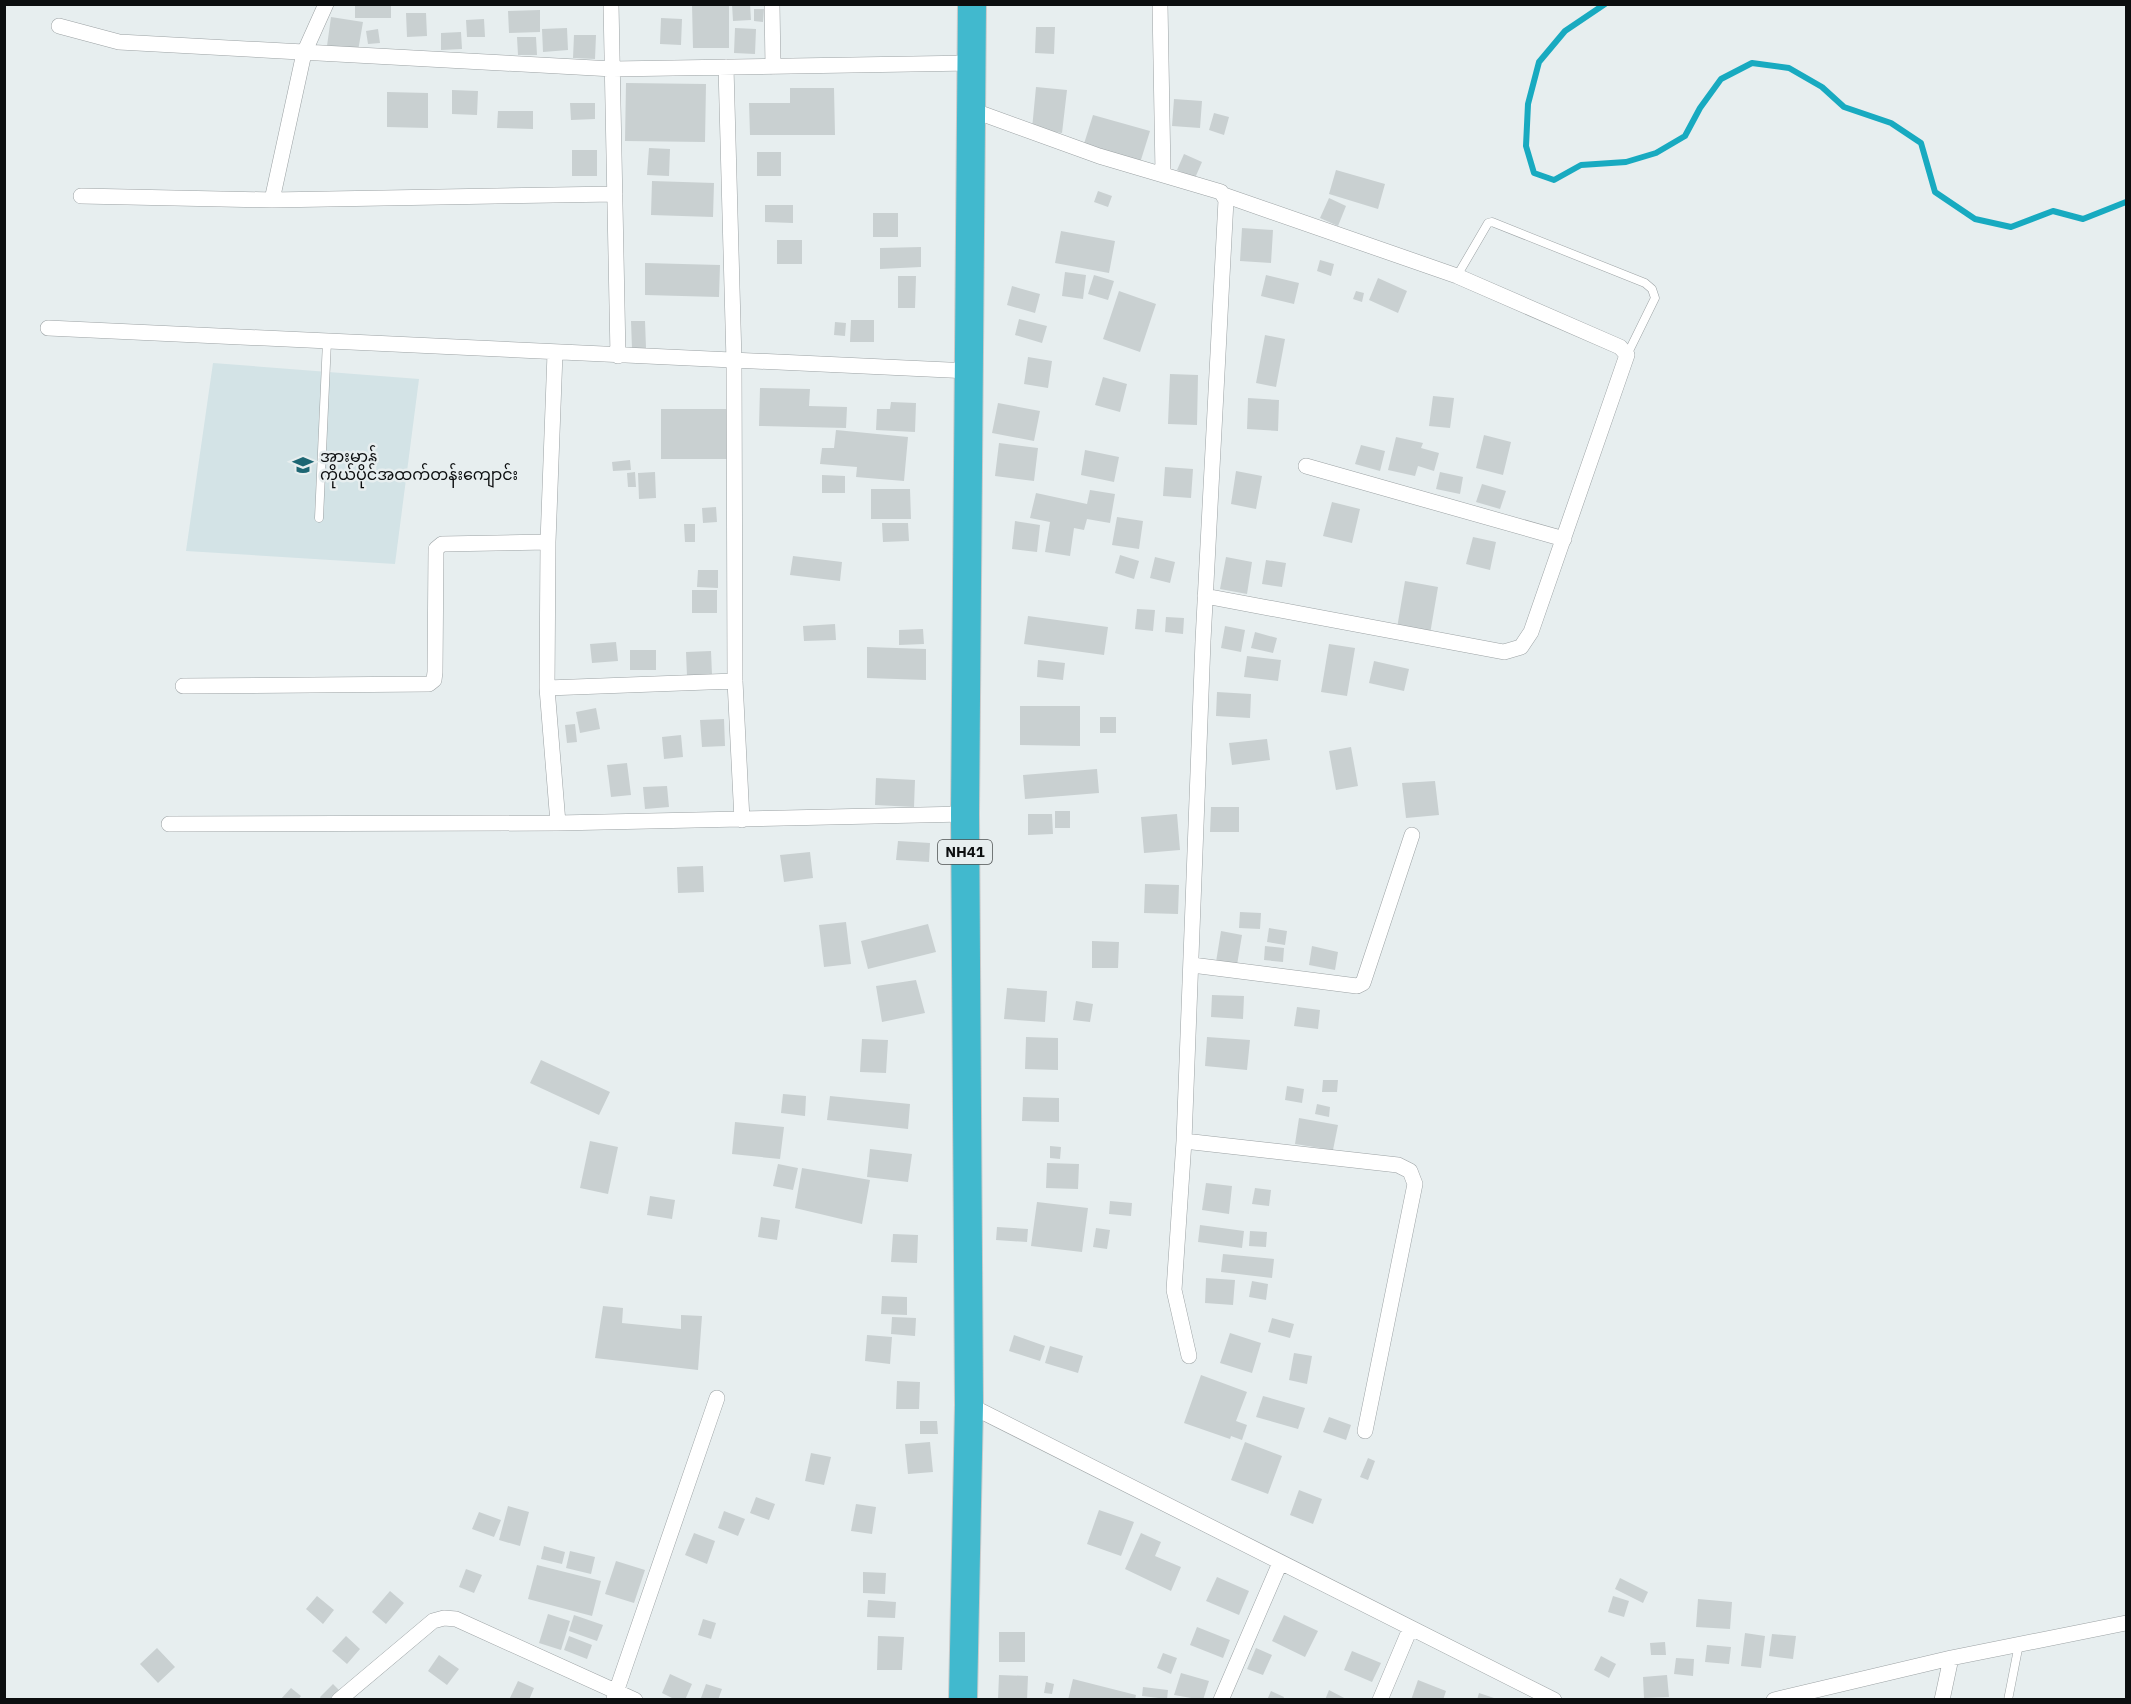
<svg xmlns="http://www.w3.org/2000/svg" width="2131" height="1704" font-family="'IBM Plex Sans','Noto Sans Myanmar',sans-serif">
  <rect width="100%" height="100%" fill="#e7eeef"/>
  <path fill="#d3e3e6" d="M213 363 419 379 395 564 186 551Z"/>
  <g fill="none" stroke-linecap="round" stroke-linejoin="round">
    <path stroke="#18aac0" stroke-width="6" d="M1605 4 1565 31 1539 62 1528 104 1526 146 1534 173 1554 180 1581 165 1626 162 1656 153 1685 136 1700 108 1721 79 1752 63 1789 68 1822 87 1844 107 1891 123 1921 143 1935 192 1975 219 2011 227 2053 211 2083 219 2126 202"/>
  </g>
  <path fill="#c9d0d1" d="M355 4H391V18H355Z
    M692 4H729V48H693Z
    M732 4H750L751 20 733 21Z
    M754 9H764L763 22 754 21Z
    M540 10V32L509 33 508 11Z
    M406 13H426L427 36 407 37Z
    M331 17 363 22 358 51 327 46Z
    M661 18 682 19 681 45 660 44Z
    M484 19 485 37H467L466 20Z
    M1036 27H1055L1054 54 1035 53Z
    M567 28 568 50 543 52 542 29Z
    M735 28 756 29 755 54 734 53Z
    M378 29 380 43 368 44 366 31Z
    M461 32 462 49 441 50V33Z
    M574 35H596L595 59 573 58Z
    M517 37H536L537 55H518Z
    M626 83 706 84 705 142 625 141Z
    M1036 87 1067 90 1062 133 1032 129Z
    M790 88H834L835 135H750L749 103H790Z
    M452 90 478 91 477 115 452 114Z
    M387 92 428 93V128L387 127Z
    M1174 99 1202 101 1200 128 1172 126Z
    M570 103H595V119L571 120Z
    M498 111H533V129L497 128Z
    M1214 113 1229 117 1224 135 1209 130Z
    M1093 115 1150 131 1140 163 1083 147Z
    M649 148 670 149 669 176 647 175Z
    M572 150H597V176H572Z
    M757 152H781V176H757Z
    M1184 154 1202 162 1195 178 1177 170Z
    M1336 170 1385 184 1378 209 1329 194Z
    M652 181 714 183 713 217 651 215Z
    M1098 191 1112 196 1108 207 1094 202Z
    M1329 198 1346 206 1338 226 1320 218Z
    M765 205H793V223L765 222Z
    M873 213H898V237H873Z
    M1242 228 1273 230 1271 263 1240 261Z
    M1061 231 1115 241 1109 273 1055 263Z
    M777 240H802V264H777Z
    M921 247V267L880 269V248Z
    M1320 260 1334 264 1331 276 1317 271Z
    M645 263 720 265 719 297 645 295Z
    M1065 272 1086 275 1083 299 1062 296Z
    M1094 275 1114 281 1108 300 1088 294Z
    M1266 275 1299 283 1294 304 1261 296Z
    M898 276H916L915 308H898Z
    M1378 278 1407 291 1398 313 1369 300Z
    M1012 286 1040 294 1035 313 1007 305Z
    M1119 291 1156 304 1140 352 1103 339Z
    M1356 291 1364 293 1362 302 1353 299Z
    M1019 319 1047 326 1042 343 1015 335Z
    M851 320H874V342H850Z
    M631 321H645L646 348 632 349Z
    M835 322 846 323 845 336 834 335Z
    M1265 335 1285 339 1276 387 1256 383Z
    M1028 357 1052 361 1048 388 1024 384Z
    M1170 374 1198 375 1197 425 1168 424Z
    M1103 377 1127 384 1120 412 1095 405Z
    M760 388 810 389 809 406 847 407 846 428 759 426Z
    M1433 396 1454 398 1450 428 1429 426Z
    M1248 398 1279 400 1278 431 1247 429Z
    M891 402 916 403 915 432 876 430 877 409H890Z
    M998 403 1040 411 1034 441 992 433Z
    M661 409H728V459H661Z
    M836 430 908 437 904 481 856 477 857 467 820 464 822 448H834Z
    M1484 435 1511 442 1503 475 1476 468Z
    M1396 437 1423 443 1421 448 1439 453 1434 471 1418 466 1415 476 1388 470Z
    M999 443 1038 448 1034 481 995 476Z
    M1361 445 1385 451 1380 471 1355 464Z
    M1085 450 1119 457 1114 482 1081 475Z
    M630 460 631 470 613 471 612 462Z
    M1165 467 1193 469 1191 498 1163 496Z
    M1236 471 1262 476 1256 509 1231 504Z
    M635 472 636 487H628L627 473Z
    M655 472 656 498 639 499 638 473Z
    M1440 472 1463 477 1460 494 1436 489Z
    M822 475 845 476V493H822Z
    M1482 484 1506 491 1500 509 1476 502Z
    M871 489H910L911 519H871Z
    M1090 490 1115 494 1110 523 1087 519 1084 530 1074 528 1070 556 1045 552 1050 522 1030 518 1036 493 1087 504Z
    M1332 502 1360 509 1352 543 1323 536Z
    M716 507 717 522 703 523 702 508Z
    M1117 517 1143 521 1139 549 1112 545Z
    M1015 521 1040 525 1037 552 1012 549Z
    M882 523H908L909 541 883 542Z
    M684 524H695V542H685Z
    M1473 537 1496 542 1490 570 1466 564Z
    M1120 555 1139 561 1134 579 1115 573Z
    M793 556 842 562 840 581 790 575Z
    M1155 557 1175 562 1170 583 1150 578Z
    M1226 557 1252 562 1247 594 1220 589Z
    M1266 560 1286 563 1282 587 1262 584Z
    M698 570H718V588L697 587Z
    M1405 581 1438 587 1430 634 1397 628Z
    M692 590H717V613H692Z
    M1137 609 1155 610 1153 631 1135 629Z
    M1028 616 1108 627 1104 655 1024 644Z
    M1166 617 1184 618 1183 634 1165 632Z
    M835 624 836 640 804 641 803 626Z
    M1225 626 1245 630 1241 652 1221 648Z
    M923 629 924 644 899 645V630Z
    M1255 632 1277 638 1273 653 1251 648Z
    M616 642 618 661 592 663 590 644Z
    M1329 644 1355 648 1347 696 1321 692Z
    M867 647 926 649V680L867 678Z
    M630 650H656V670H630Z
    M711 651 712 675 687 676 686 652Z
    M1247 656 1281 660 1278 681 1244 677Z
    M1038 660 1065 663 1063 680 1037 677Z
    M1374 661 1409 669 1404 691 1369 683Z
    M1217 692 1251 694 1250 718 1216 716Z
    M1020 706H1080V746L1020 745Z
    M596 708 600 729 580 733 576 712Z
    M1100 717H1116V733H1100Z
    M724 719 725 746 702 747 700 720Z
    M575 724 577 742 567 743 565 725Z
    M681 735 683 757 664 759 662 737Z
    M1267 739 1270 760 1232 765 1229 743Z
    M1351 747 1358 786 1336 790 1329 751Z
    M627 763 631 795 611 797 607 765Z
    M1097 769 1099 793 1025 799 1023 775Z
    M876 778 915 780 914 807 875 805Z
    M1435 781 1439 815 1406 818 1402 783Z
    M667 786 669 807 645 809 643 787Z
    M1211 807H1239V832H1210Z
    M1055 811H1070V828H1055Z
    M1028 814H1052L1053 834 1028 835Z
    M1177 814 1180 850 1144 853 1141 817Z
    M898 841 930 843 929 862 896 860Z
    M810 852 813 878 784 882 780 855Z
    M703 866 704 892 678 893 677 867Z
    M1145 884 1179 885 1178 914 1144 913Z
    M1240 912 1261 913 1260 929 1239 928Z
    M846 922 851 964 824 967 819 925Z
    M928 924 936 952 868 969 861 941Z
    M1269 928 1287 931 1285 945 1267 942Z
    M1221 931 1242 935 1237 965 1216 962Z
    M1092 941 1119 942 1118 968H1092Z
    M1265 946 1284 948 1283 962 1264 960Z
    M1312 946 1338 952 1335 970 1309 965Z
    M916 980 925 1013 882 1022 876 986Z
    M1007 988 1047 991 1045 1022 1004 1019Z
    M1212 995 1244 996 1243 1019 1211 1017Z
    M1076 1001 1093 1004 1090 1022 1073 1020Z
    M1297 1007 1320 1010 1318 1029 1294 1026Z
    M1026 1037 1058 1038V1070L1025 1069Z
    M1207 1037 1250 1040 1247 1070 1205 1066Z
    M862 1039 888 1040 886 1073 860 1072Z
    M541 1060 610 1092 599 1115 530 1083Z
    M1323 1080H1338L1337 1092H1322Z
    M1287 1086 1304 1089 1302 1103 1285 1100Z
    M783 1094 806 1096 805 1116 781 1113Z
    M830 1096 910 1104 908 1129 827 1120Z
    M1023 1097 1059 1098V1122L1022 1121Z
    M1317 1104 1330 1107 1329 1117 1315 1114Z
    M1299 1118 1338 1125 1333 1150 1295 1144Z
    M735 1122 784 1127 780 1159 732 1154Z
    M590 1141 618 1147 608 1194 580 1188Z
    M1050 1146 1061 1147 1060 1159 1050 1158Z
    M870 1149 912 1154 908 1182 867 1177Z
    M1047 1163 1079 1164 1078 1189 1046 1188Z
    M778 1164 798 1168 793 1190 773 1186Z
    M802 1168 870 1180 862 1224 795 1208Z
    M1206 1183 1232 1186 1229 1214 1202 1210Z
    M1255 1188 1271 1190 1269 1206 1252 1204Z
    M650 1196 675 1200 672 1219 647 1215Z
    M1110 1201 1132 1203 1131 1216 1109 1214Z
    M1037 1202 1088 1208 1082 1252 1031 1246Z
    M761 1217 780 1220 777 1240 758 1237Z
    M1200 1225 1244 1231 1242 1248 1198 1242Z
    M997 1227 1028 1229 1027 1242 996 1240Z
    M1096 1228 1110 1230 1107 1249 1093 1247Z
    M1250 1231 1267 1232 1266 1247 1249 1246Z
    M893 1234 918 1235 917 1263 891 1262Z
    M1223 1254 1274 1259 1272 1278 1221 1272Z
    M1206 1278 1235 1280 1233 1305 1205 1303Z
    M1252 1281 1268 1284 1266 1300 1249 1297Z
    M882 1296 907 1297V1315L881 1314Z
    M603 1306 623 1308 622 1323 681 1329V1315L702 1316 698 1370 595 1358Z
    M892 1317 916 1318 915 1336 891 1334Z
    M1272 1318 1294 1324 1290 1338 1268 1332Z
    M1230 1333 1261 1343 1252 1373 1220 1363Z
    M867 1335 892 1337 890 1364 865 1361Z
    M1014 1335 1045 1346 1040 1361 1009 1351Z
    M1050 1346 1083 1356 1078 1373 1045 1363Z
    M1294 1353 1312 1356 1307 1384 1289 1380Z
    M1201 1375 1247 1392 1236 1421 1247 1425 1242 1440 1231 1436 1230 1439 1184 1423Z
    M897 1381 920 1382 919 1409H896Z
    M1263 1396 1305 1408 1298 1429 1256 1417Z
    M1329 1417 1351 1425 1346 1440 1323 1432Z
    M920 1421H937L938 1434H920Z
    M930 1442 933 1472 908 1474 905 1444Z
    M1245 1442 1282 1456 1268 1494 1231 1480Z
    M811 1453 831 1457 824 1485 805 1481Z
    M1368 1458 1375 1461 1368 1480 1360 1477Z
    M1299 1490 1322 1499 1313 1524 1290 1515Z
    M756 1497 775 1504 769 1520 750 1513Z
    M856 1504 876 1507 872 1534 851 1531Z
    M508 1506 529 1512 520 1546 499 1540Z
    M1099 1510 1134 1522 1121 1556 1087 1544Z
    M724 1511 745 1519 738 1536 718 1528Z
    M479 1512 501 1520 494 1537 472 1529Z
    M694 1533 715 1541 707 1564 685 1555Z
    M1141 1533 1161 1542 1155 1556 1181 1567 1171 1591 1125 1569Z
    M544 1546 565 1552 562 1564 541 1559Z
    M570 1551 595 1557 591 1574 566 1568Z
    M616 1561 645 1570 634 1603 605 1594Z
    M537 1565 601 1581 592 1616 528 1599Z
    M466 1569 482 1575 474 1593 459 1587Z
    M863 1572 886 1573 885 1594 863 1593Z
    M1217 1577 1249 1591 1239 1615 1206 1601Z
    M1620 1578 1648 1592 1643 1603 1615 1589Z
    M390 1591 404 1603 386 1624 372 1612Z
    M317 1596 334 1610 323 1624 306 1609Z
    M1613 1596 1629 1601 1624 1617 1608 1612Z
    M1698 1599 1732 1602 1730 1629 1696 1627Z
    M868 1600 896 1602 895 1618 867 1617Z
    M548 1614 570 1621 561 1650 539 1643Z
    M574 1615 603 1625 597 1641 569 1631Z
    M1284 1615 1318 1631 1305 1657 1272 1641Z
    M703 1619 716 1623 711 1639 698 1635Z
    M1197 1627 1230 1640 1223 1658 1190 1645Z
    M999 1632H1025V1662H999Z
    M1745 1633 1765 1636 1761 1668 1741 1666Z
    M1772 1634 1796 1636 1793 1659 1769 1656Z
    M346 1636 360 1649 347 1664 332 1651Z
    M569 1636 592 1645 587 1659 564 1650Z
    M878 1636 904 1637 902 1670H877Z
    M1665 1642 1666 1655H1651L1650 1643Z
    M1707 1645 1731 1647 1729 1664 1705 1662Z
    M157 1648 175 1667 158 1683 140 1664Z
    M1256 1648 1272 1655 1263 1675 1247 1669Z
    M1352 1651 1381 1663 1372 1682 1344 1670Z
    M1163 1653 1177 1658 1171 1674 1157 1668Z
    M439 1655 459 1669 447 1685 428 1671Z
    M1601 1656 1616 1664 1609 1678 1594 1670Z
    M1676 1658 1694 1659 1693 1676 1674 1674Z
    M1181 1673 1209 1681 1203 1700 1174 1695Z
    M670 1674 692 1684 685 1700H676L662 1693Z
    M999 1675 1028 1676 1027 1700H998Z
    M1667 1675 1669 1697 1644 1698 1643 1677Z
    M1073 1679 1136 1695 1135 1700H1068Z
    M1418 1680 1446 1691 1443 1700H1411Z
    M518 1681 534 1688 529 1700H509Z
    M1046 1682 1054 1684 1052 1694 1044 1693Z
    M333 1684 343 1694 337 1700H322L320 1697Z
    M706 1684 722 1689 718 1700 701 1698Z
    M1143 1687 1168 1690 1167 1699 1142 1696Z
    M291 1688 301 1696 298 1700H280Z
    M1329 1690 1348 1700H1325Z
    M1271 1691 1284 1697 1283 1700H1267Z
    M1479 1693 1497 1699V1700H1477Z"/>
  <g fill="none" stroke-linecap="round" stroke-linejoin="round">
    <g stroke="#9ca2a4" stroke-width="9">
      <path id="lane" d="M1457 276 1488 223 1492 222 1645 283 1652 289 1655 298 1627 355
        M319 518 327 341
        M2008 1700 2019 1644"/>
    </g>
    <g stroke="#9ca2a4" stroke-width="16">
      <path id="street" d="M611 4 618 356
        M772 4 773 67
        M1160 4 1163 173
        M59 26 119 42 613 69 972 63
        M726 67 734 361 735 681 742 820
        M972 110 1099 156 1221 192 1226 200 1203 641 1184 1141 1174 1290 1189 1356
        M81 196 272 200 615 194
        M272 200 304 53 326 4
        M48 328 970 371
        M555 353 548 542 547 688 558 823
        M1306 466 1564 539
        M1205 596 1504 652 1521 647 1531 632 1627 355 1620 347 1457 276 1224 195
        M183 686 429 684 434 680 435 672 436 549 442 544 548 542
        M547 688 735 681
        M169 824 558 823 965 814
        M1192 965 1357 986 1363 983 1412 835
        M1184 1141 1398 1165 1410 1171 1415 1184 1365 1431
        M969 1405 1554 1700
        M614 1698 717 1398
        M339 1700 433 1621 444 1618 456 1619 635 1700
        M1221 1700 1280 1563
        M1380 1700 1410 1629
        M1774 1700 1951 1658 2126 1623
        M1942 1700 1951 1658"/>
    </g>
    <g stroke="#cacaca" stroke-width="30">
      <path id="highway" d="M963 1700 969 1405 965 814 972 4"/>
    </g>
    <use href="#lane" stroke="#fff" stroke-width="8"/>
    <use href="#street" stroke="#fff" stroke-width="15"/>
    <use href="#highway" stroke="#41b9ce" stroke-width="28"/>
  </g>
  <defs>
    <g id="school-bare" transform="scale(1.62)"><path d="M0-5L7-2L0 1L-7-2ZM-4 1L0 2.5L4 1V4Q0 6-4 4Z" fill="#1d6673" stroke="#e7eeef" stroke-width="2.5" paint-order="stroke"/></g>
  </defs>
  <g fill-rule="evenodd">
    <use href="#school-bare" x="303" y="465"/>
  </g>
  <g text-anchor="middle" stroke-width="5" stroke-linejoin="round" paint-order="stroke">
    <rect fill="#e7eeef" stroke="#4e5152" stroke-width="1.5" x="938" y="840" width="54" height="24" rx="4.5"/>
    <g font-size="15" font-weight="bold" fill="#0c0e0f">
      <text x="965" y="857">NH41</text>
    </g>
    <g font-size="16" fill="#0c0e0f" stroke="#e7eeef" text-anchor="start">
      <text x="320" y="462">အားမာန်<tspan x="320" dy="18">ကိုယ်ပိုင်အထက်တန်းကျောင်း</tspan></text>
    </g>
  </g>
  <rect width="2131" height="1704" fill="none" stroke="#0c0e0f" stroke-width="12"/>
</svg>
